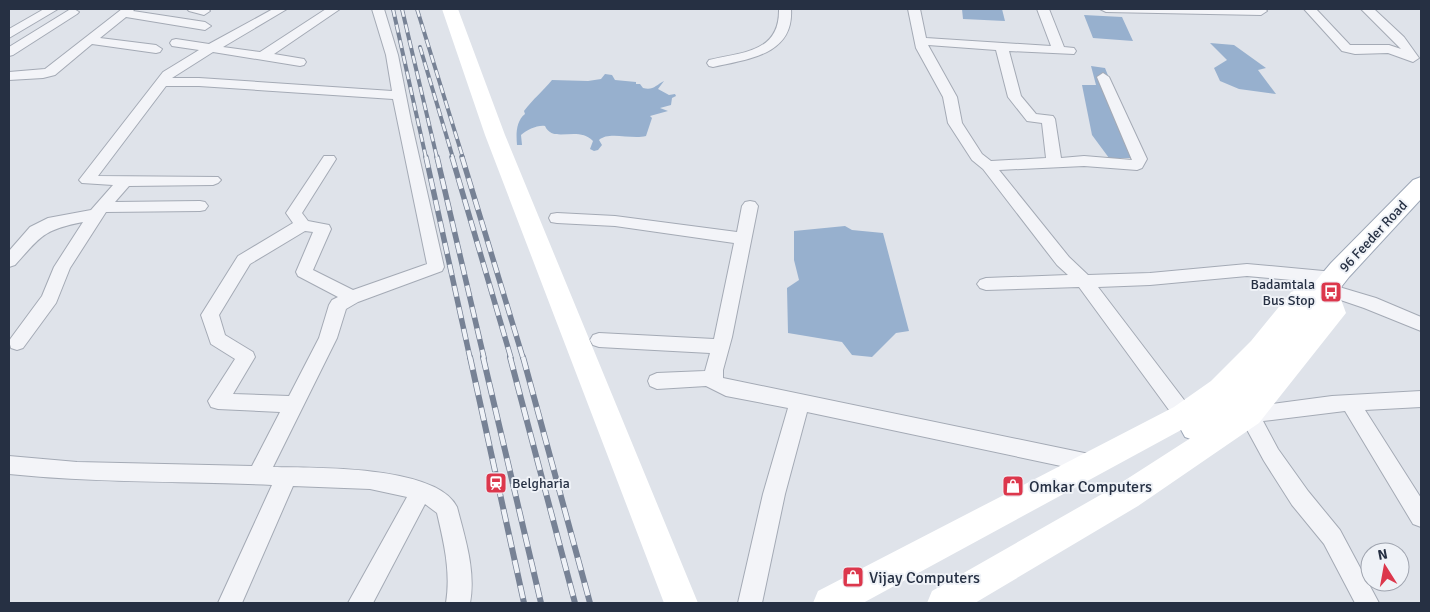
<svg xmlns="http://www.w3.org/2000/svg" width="1430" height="612" font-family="Signika,sans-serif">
  <rect width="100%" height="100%" fill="#dfe3ea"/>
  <path fill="#97b0ce" d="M962 9H1002L1005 21 963 19Z
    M1084 15 1122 17 1133 41 1093 38Z
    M1210 43 1234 45 1266 68 1258 70 1276 94 1239 89 1220 81 1214 68 1227 60Z
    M1091 66 1105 68 1141 158H1109L1092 135 1082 85H1096Z
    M605 74 612 75 615 80 636 82V84H640L643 88C653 91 656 85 664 81L658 89 669 95 675 94 676 96 672 98 671 105 660 108 668 111 650 116 652 118 646 136C632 140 609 131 599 140L602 145 598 150 594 151 590 149 593 141C578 125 553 144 545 126 537 125 527 130 521 135L522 145H517C516 134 516 121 525 114L524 111C533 99 543 91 552 80L588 81 601 79Z
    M845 226 852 230 883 233 909 331 896 333 872 357 852 355 842 342 788 333 787 288 799 280 794 260V231Z"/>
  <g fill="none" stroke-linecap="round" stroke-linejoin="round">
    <g stroke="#a4aab5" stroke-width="2">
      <path id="street" d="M44 9H58L9 38V29Z
        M74 9 79 12 77 14 13 55 9 56V47L69 10Z
        M122 9H135L133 11 205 22 211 26 205 30 126 17 100 38 156 45 162 49 160 52 156 53 92 44 55 75 43 78 9 80V72L45 69Z
        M187 9H208L210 11 204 15 189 11Z
        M273 9H287L223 47 260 52 326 9H340L274 54 304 59 306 62 304 65 300 66 213 52 172 78H199L392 91 386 55 372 9H384L398 55 411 121 444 267 442 271 358 302 346 309 337 338 273 467C314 468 437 465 457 507 465 538 476 571 470 603H446C451 572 444 543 437 513L425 504 373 603H348L407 497 370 489 293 486 242 603H218L272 485C184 481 96 483 9 474V456L77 462 252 466 280 412 218 409 211 407 208 401 235 359 211 344 201 315 238 256 293 223 286 213 324 156H334L336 159 302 213 308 221 329 225 331 229 313 270 353 290 427 264 393 99 199 86H166L98 176 218 177 221 180 218 183 213 185 129 186 115 202 200 201 205 202 208 206 205 210 200 211 106 212 70 268 56 303 23 348 17 350 11 348 9 341 11 338 42 296 54 267 83 222C43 230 41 236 15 265L9 267V251L30 227 48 218 91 210 113 185 82 183 79 180 163 72 199 50 172 46 170 43 172 40 176 39 209 44ZM305 231 313 232 296 272 298 276 338 297 332 300 329 305 319 338 289 396 233 394 255 357 253 352 225 335 219 315 250 264Z
        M779 9H791C794 55 748 59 713 67L709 66 707 63 709 60C742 52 780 53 779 9Z
        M908 9H920L926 38 1051 46 1037 9H1049L1064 47 1074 48 1076 51 1074 54 1009 51 1021 96 1036 114 1053 116 1055 119 1061 158 1084 156 1132 160 1097 77 1103 73 1109 77 1147 159 1142 168 1137 170 1084 166 999 170 1069 257 1088 275 1150 273 1247 264 1334 272 1340 274 1342 278 1340 282 1329 284 1376 298 1421 317V331L1364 308 1320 293 1317 289 1320 285 1324 283 1247 276 1150 285 1098 287 1191 409 1194 415 1191 421 1184 423 1177 421 1079 287 986 290 980 288 977 284 980 280 986 278 1068 275 1057 265 983 169 972 160 948 123 943 97 916 48ZM928 45 996 50 1008 97 1027 121 1042 123 1046 158 991 161 982 154 962 123 957 97Z
        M1100 9H1265L1267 11 1261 15 1106 12Z
        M1304 9H1316L1350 45H1389L1401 49 1361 9H1374L1404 37 1419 58 1413 62 1388 53 1355 54 1342 51Z
        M750 201 755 202 758 206 732 337 723 370V378L1094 455 1101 458 1104 464 1101 470 1094 473 807 412 785 494 762 603H738L763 494 788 408 726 396 706 386 657 389 650 386 648 381 650 376 657 373 705 371 710 353 599 347 593 345 590 340 593 335 599 333 714 339 734 243 615 226 557 223 551 222 549 218 551 214 557 213 615 216 737 232 742 206 745 202Z
        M1421 391V407L1365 410 1421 498V527L1413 524 1345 411 1263 421 1278 449 1308 491 1340 530 1379 603H1355L1324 544 1292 505 1264 461 1239 415 1242 409 1249 407 1332 396Z"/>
    </g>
    <g stroke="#9da7b7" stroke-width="2">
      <path id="primary" d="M1421 177V199L1349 277 1254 398 1207 437 1196 441 1185 437 1180 428 1185 419 1232 380 1331 263 1413 180Z"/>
    </g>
    <use href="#street" fill="#f3f4f8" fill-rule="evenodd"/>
    <path fill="#fff" fill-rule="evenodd" d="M442 9H458L505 135 698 603H664L485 135Z
      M1326 280 1335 283 1346 313 1259 423 1138 506 975 603H927L932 591 1116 486 1239 407 1320 311 1317 301 1309 304 1269 355 1231 397 1194 423 863 603H813L818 591 1174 407 1211 381 1251 341 1291 292Z"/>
    <use href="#primary" fill="#fff" fill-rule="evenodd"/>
    <g stroke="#778295" stroke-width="4">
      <path id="rail-far2" d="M393 9 426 158
        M402 9 437 158
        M417 9 463 158
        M420 47 453 158"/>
    </g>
    <g stroke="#778295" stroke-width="5.5">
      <path id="rail-far1" d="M426 157 470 358
        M437 157 484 358
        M452 157 511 358
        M462 157 523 358"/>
    </g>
    <g stroke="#778295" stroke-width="6">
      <path id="rail" d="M470 357 524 603
        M483 357 541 603
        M510 357 575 603
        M523 357 590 603"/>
    </g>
    <use href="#rail-far2" stroke="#eff2f7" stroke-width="2.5" stroke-dasharray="8" stroke-linecap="butt"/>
    <use href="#rail-far1" stroke="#eff2f7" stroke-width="4" stroke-dasharray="11" stroke-linecap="butt"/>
    <use href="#rail" stroke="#eff2f7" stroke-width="4.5" stroke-dasharray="13" stroke-linecap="butt"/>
  </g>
  <defs>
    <g id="bus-square" transform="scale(1.125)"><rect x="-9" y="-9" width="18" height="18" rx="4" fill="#dc374c" stroke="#eff2f7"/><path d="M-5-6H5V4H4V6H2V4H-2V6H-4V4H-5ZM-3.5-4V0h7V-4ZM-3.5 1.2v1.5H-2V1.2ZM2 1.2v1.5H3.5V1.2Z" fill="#fff"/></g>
    <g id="station-square" transform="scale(1.125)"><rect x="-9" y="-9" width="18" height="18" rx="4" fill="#dc374c" stroke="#eff2f7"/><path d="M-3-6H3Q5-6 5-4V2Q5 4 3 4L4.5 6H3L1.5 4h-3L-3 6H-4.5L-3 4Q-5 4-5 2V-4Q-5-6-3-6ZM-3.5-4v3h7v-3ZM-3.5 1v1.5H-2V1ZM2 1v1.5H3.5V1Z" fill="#fff"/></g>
    <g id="shop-square" transform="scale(1.125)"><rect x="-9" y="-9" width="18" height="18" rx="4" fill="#dc374c" stroke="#eff2f7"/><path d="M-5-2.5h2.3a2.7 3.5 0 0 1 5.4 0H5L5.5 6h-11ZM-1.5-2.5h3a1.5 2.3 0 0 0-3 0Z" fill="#fff"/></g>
  </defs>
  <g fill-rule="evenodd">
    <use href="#bus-square" x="1331" y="292"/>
    <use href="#station-square" x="496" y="483"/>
    <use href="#shop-square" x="1013" y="486"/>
    <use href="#shop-square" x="853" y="577"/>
  </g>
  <g text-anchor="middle" stroke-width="4" stroke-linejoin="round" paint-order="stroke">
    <g font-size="14" fill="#263043" stroke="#eff2f7">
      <text transform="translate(1373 236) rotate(-47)" y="5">96 Feeder Road</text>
    </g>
    <g font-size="14" fill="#263043" stroke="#eff2f7" text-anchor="end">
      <text x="1315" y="289">Badamtala<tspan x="1315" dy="16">Bus Stop</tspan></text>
      <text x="512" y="488" text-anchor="start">Belgharia</text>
    </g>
    <g font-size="16" fill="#263043" stroke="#eff2f7" text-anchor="start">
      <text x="1029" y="492">Omkar Computers</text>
      <text x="869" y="583">Vijay Computers</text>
    </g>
  </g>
  <rect width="1430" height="612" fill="none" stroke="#263043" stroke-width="20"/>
  <g transform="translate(1385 567) rotate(349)"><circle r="24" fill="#eff2f7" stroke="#9fa4af"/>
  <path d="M0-4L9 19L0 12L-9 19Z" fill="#dc374c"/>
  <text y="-8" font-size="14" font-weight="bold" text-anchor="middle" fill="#263043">N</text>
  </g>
</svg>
